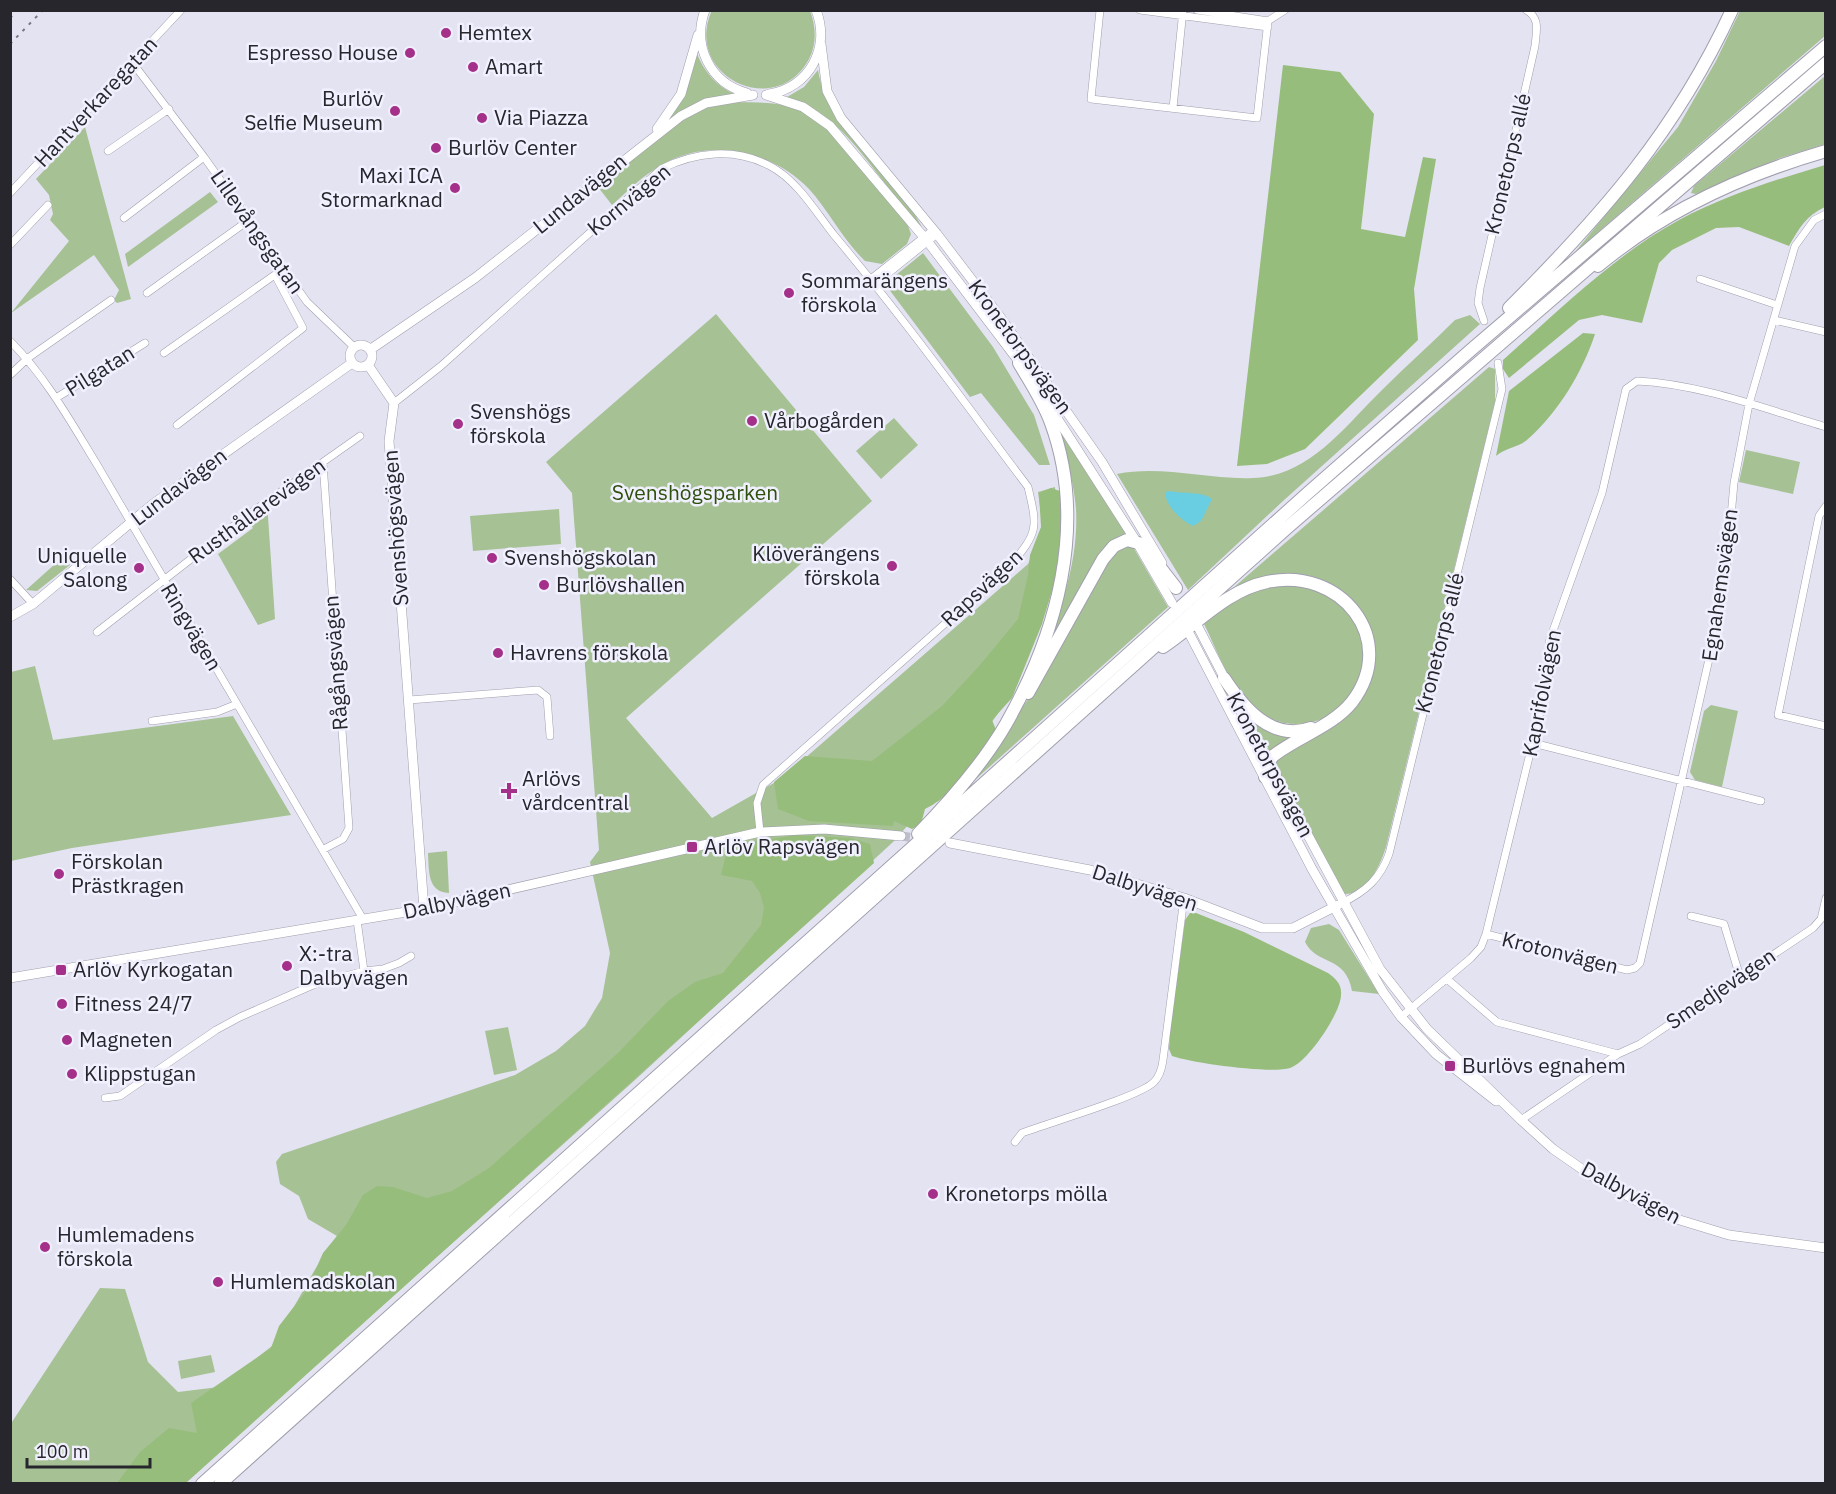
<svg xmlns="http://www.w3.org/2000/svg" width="1836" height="1494" font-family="'IBM Plex Sans',sans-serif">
  <rect width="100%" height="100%" fill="#e4e3f2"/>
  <path fill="#a6c194" d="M712 10 810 11C816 26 817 44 809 59 776 121 682 76 712 10Z
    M1740 11H1825V36L1575 252 1678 127 1716 61Z
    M696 51C703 71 716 86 736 95L664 124 679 104Z
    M818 70C829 136 893 170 922 227 878 185 849 115 787 97L804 87Z
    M1825 76V144L1780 158 1696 194 1691 193 1694 186Z
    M737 102C759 103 784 101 804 112 841 132 880 191 907 223L911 234 907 244 882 264 865 261C843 240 829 211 809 189 772 150 708 137 662 165 643 175 628 191 612 205L598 187 673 125 709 105Z
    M85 127 131 299 117 303 114 300 119 290 94 255 11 313 69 241 50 220 53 214 49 195 36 179Z
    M210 192 218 202 128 267 125 254Z
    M923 253 993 347 1034 415 1050 465H1039L981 393 970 397 885 284Z
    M716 314 872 501 626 718 712 818 781 779 1028 564 1043 530 1038 492 1055 487 1057 535 1005 704 956 771 893 842 635 1080 184 1483H11L10 1425 100 1288 125 1289 148 1362 178 1392 219 1387 272 1346 314 1271 337 1236 308 1219 299 1196 280 1184 276 1162 282 1154 515 1075 556 1051 585 1026 602 998 610 953 590 862 599 850 572 493 546 462Z
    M1470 315 1480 324 1283 501 1188 590 1117 474C1162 465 1208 480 1253 478 1310 476 1345 426 1382 390 1406 366 1431 344 1455 320Z
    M1489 367 1495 369V402L1386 847C1380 866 1367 895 1344 894L1274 763 1368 682C1365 660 1367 634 1361 613 1358 603 1347 594 1339 589 1295 559 1259 580 1218 601Z
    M894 418 918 445 881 479 856 451Z
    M1059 427 1127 535 1098 557 1043 658C1060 611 1079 561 1076 509 1074 482 1065 454 1059 427Z
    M1746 450 1800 462 1793 494 1739 482Z
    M267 502 275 619 258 625 218 554 253 528 245 517Z
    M559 509 561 544 473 551 470 516Z
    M1132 545 1168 607 967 787 1042 679 1104 563 1120 548Z
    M64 556 70 565 37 591 26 590Z
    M1310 584C1320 590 1334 595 1342 603 1346 606 1349 613 1352 618 1395 688 1306 764 1246 700 1227 680 1216 648 1204 624 1248 589 1255 588 1310 584Z
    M35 666 53 740 233 716 291 815 72 848 11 861V672Z
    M1711 705 1738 711 1722 787 1695 780 1690 772 1704 711Z
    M1246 714 1297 734 1267 756Z
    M447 851 449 893C427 892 429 870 428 853Z
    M1329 924 1339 930 1379 994 1352 991C1346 955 1317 966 1305 942L1311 928Z
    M508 1027 517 1070 494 1075 485 1031Z
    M211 1355 215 1372 181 1379 178 1361Z"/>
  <path fill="#97bd7c" d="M1283 65 1340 72 1374 114 1361 229 1405 237 1423 157 1436 159 1414 289 1418 340 1305 449 1267 464 1237 466Z
    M1825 165V207C1807 215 1799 228 1789 246L1739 227 1716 228 1672 250 1659 263 1642 323 1602 315 1579 320 1509 378 1503 369V360C1556 313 1617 253 1679 220 1726 195 1775 180 1825 165Z
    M1583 333 1595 334C1583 371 1558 413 1528 439 1518 448 1506 447 1496 456L1509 391Z
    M1051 488 1060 491 1062 531 1057 574 1042 624 1012 698 992 720 996 730C977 758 957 794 925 809L921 824 912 829 894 821 893 826 809 821 778 809 774 782 805 756 872 761 942 706 980 665 1018 619 1028 575 1030 555 1041 527 1039 493Z
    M795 835 850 838 870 844 874 863 186 1483H117L140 1452 169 1428 197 1433 191 1403 271 1348 279 1326 306 1291 323 1253 346 1225 363 1195 377 1186 393 1187 427 1198 452 1191 489 1168 619 1052 668 1001 695 982 723 973 761 925 764 908 760 893 752 881 721 875 728 846Z
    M1190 913H1196L1244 932 1328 973C1336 979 1342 984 1341 995 1341 1013 1307 1063 1290 1068 1271 1074 1192 1063 1172 1056L1169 1049 1170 1033 1185 920Z"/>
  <path fill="#69cee2" d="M1170 491C1183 494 1202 491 1212 499L1201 521 1193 526C1181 520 1166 507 1165 492Z"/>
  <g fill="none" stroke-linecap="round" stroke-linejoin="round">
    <path stroke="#bebdca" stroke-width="9" stroke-dasharray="9 4.5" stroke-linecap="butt" d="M901 836 924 839"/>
    <g stroke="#a09fad" stroke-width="8">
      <path id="street" d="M1100 10 1091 99 1257 118 1268 21
        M1140 10 1268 27
        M1197 10 1268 21 1285 10
        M132 62 204 157 307 302 354 347
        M1173 108 1183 10
        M108 151 169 109
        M10 193 181 10
        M124 218 204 157
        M10 245 48 205
        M871 279 933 230
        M1700 279 1777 305
        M875 284 937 234
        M147 293 249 220
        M1774 320 1826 332
        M1484 321 1478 303 1480 288 1535 46C1536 32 1541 18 1526 10
        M10 341C47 378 72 424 99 468L363 919
        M164 353 276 274
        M10 375 28 358 111 300
        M56 398 145 343
        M394 403 441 366 661 169C695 152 734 147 770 166 797 180 815 211 834 235 902 316 964 402 1028 487 1038 529 1038 532 1010 566L763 785 757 803 760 832
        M177 425 303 328 275 275
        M323 463 349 828 343 839 324 849
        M1826 506 1819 516 1778 715 1826 726
        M10 579 33 604
        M97 632 245 517 360 436
        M409 700 538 690 547 697 550 736
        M152 721 217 712 237 704
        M1533 743 1761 801
        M1342 903C1366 891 1380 879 1389 854L1502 389 1498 363
        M1691 916 1724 924 1740 977
        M357 920 364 971
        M1486 934 1627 970 1635 968 1640 963 1714 637 1726 572 1734 483 1749 404 1795 246 1814 220 1826 214
        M1447 979 1497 1022 1618 1054 1640 1044 1813 928 1821 919 1826 898
        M1401 1017 1471 958 1481 947 1486 934 1549 675V642L1602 493 1626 389 1637 381C1701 384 1765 409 1826 427
        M105 1098 120 1096 216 1030 240 1017 313 985 364 971 383 969 399 963 411 956
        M1521 1120 1618 1054
        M1015 1142 1022 1133C1048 1123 1139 1097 1154 1082 1160 1076 1162 1068 1163 1060L1184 898"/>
    </g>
    <g stroke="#a09fad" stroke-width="10">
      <path id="secondary" d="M705 10C692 46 710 83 747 93
        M821 44 827 91 841 118 937 234 1001 318 1102 462 1162 563
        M769 94C809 88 831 48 816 10
        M766 95 803 107 830 126 928 242 1023 367
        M657 129 681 94 698 35
        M350 356a11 11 0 1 1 22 0a11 11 0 1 1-22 0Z
        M371 349 475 278 681 116 706 103 753 95
        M368 365 394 403 389 441 424 909
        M1046 401 1136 541 1172 603
        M10 617 33 604 153 504 352 363
        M1198 627 1227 683
        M1190 635 1312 869 1383 992 1401 1017 1436 1054 1496 1101
        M1234 698 1380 969 1427 1029 1521 1120 1553 1149 1592 1176 1660 1214 1729 1235 1826 1248
        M950 843 1090 870 1184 898 1262 928H1293L1338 905
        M10 978 424 909 760 832 824 829 901 836"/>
    </g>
    <g stroke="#a09fad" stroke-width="14">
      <path id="highway" d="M1598 266C1665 210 1743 175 1826 151
        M1509 308C1602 215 1676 131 1732 10
        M1163 647C1196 625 1227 590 1267 582 1340 566 1400 639 1352 702 1333 726 1297 737 1273 756L1267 764 1265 777
        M1224 678C1243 707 1271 742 1311 728
        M1028 693 1103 559 1114 546 1127 540 1142 544 1176 588
        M918 834C950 801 983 764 1006 724 1057 634 1088 524 1051 423 1043 401 1030 382 1019 363
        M202 1484 1309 492 1472 349 1826 46
        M220 1484 1288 527 1826 63"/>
    </g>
    <use href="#street" stroke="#fff" stroke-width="7"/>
    <use href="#secondary" stroke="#fff" stroke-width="9"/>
    <use href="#highway" stroke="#fff" stroke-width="12"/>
    <path stroke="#797882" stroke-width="2" stroke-dasharray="3 6" stroke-linecap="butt" d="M10 18 18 10
      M10 44 43 10"/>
  </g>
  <g fill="#a4308a" stroke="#f1f0ff" stroke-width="2">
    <circle cx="446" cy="33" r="6"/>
    <circle cx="410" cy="53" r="6"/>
    <circle cx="473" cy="67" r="6"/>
    <circle cx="395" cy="111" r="6"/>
    <circle cx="482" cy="118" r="6"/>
    <circle cx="436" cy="148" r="6"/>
    <circle cx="455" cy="188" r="6"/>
    <circle cx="789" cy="293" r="6"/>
    <circle cx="752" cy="421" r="6"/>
    <circle cx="458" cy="424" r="6"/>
    <circle cx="492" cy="558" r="6"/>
    <circle cx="892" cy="566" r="6"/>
    <circle cx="139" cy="568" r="6"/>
    <circle cx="544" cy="585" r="6"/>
    <circle cx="498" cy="653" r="6"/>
    <path d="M506 782h6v6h6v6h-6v6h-6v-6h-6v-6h6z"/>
    <rect x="686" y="841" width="12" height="12" rx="3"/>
    <circle cx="59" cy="874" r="6"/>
    <circle cx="287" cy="966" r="6"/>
    <rect x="55" y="964" width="12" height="12" rx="3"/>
    <circle cx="62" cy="1004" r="6"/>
    <circle cx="67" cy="1040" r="6"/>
    <rect x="1444" y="1060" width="12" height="12" rx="3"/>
    <circle cx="72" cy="1074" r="6"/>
    <circle cx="933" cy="1194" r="6"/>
    <circle cx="45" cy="1247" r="6"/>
    <circle cx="218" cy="1282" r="6"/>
  </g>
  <g text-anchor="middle" stroke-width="5" stroke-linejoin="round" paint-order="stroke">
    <g font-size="21" fill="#27262c" stroke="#f1f0ff" text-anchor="start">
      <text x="458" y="40">Hemtex</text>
      <text x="398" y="60" text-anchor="end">Espresso House</text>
      <text x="485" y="74">Amart</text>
      <text x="383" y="106" text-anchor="end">Burlöv<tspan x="383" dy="24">Selfie Museum</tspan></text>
      <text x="494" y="125">Via Piazza</text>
      <text x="448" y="155">Burlöv Center</text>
      <text x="443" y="183" text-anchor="end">Maxi ICA<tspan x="443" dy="24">Stormarknad</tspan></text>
      <text x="801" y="288">Sommarängens<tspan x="801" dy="24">förskola</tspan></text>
      <text x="470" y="419">Svenshögs<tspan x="470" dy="24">förskola</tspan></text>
      <text x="764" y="428">Vårbogården</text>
      <text x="880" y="561" text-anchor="end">Klöverängens<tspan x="880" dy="24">förskola</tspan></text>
      <text x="127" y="563" text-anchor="end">Uniquelle<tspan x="127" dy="24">Salong</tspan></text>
      <text x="504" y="565">Svenshögskolan</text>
      <text x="556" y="592">Burlövshallen</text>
      <text x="510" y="660">Havrens förskola</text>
      <text x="522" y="786">Arlövs<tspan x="522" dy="24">vårdcentral</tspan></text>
      <text x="704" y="854">Arlöv Rapsvägen</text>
      <text x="71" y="869">Förskolan<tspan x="71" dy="24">Prästkragen</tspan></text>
      <text x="299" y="961">X:-tra<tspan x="299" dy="24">Dalbyvägen</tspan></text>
      <text x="73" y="977">Arlöv Kyrkogatan</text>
      <text x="74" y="1011">Fitness 24/7</text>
      <text x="79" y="1047">Magneten</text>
      <text x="1462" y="1073">Burlövs egnahem</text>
      <text x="84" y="1081">Klippstugan</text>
      <text x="945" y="1201">Kronetorps mölla</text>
      <text x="57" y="1242">Humlemadens<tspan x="57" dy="24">förskola</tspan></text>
      <text x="230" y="1289">Humlemadskolan</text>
    </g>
    <g font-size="21" fill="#27262c" stroke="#f1f0ff">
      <text transform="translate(96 102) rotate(-47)" y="7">Hantverkaregatan</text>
      <text transform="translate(1508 164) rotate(-77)" y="7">Kronetorps allé</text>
      <text transform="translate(580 194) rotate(-39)" y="7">Lundavägen</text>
      <text transform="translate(629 200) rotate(-39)" y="7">Kornvägen</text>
      <text transform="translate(257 232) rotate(55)" y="7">Lillevångsgatan</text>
      <text transform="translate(1020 347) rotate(54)" y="7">Kronetorpsvägen</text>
      <text transform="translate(100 371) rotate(-32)" y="7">Pilgatan</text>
      <text transform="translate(179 487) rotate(-37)" y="7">Lundavägen</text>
      <text transform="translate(257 511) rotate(-36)" y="7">Rusthållarevägen</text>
      <text transform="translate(396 528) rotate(-94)" y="7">Svenshögsvägen</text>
      <text transform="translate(1720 585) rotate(-82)" y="7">Egnahemsvägen</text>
      <text transform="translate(982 588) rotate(-43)" y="7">Rapsvägen</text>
      <text transform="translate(191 627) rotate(59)" y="7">Ringvägen</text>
      <text transform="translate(1440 643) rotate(-76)" y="7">Kronetorps allé</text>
      <text transform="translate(336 663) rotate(-94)" y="7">Rågångsvägen</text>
      <text transform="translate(1542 693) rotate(-79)" y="7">Kaprifolvägen</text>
      <text transform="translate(1270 765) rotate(62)" y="7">Kronetorpsvägen</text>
      <text transform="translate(1145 888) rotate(18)" y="7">Dalbyvägen</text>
      <text transform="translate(457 901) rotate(-12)" y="7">Dalbyvägen</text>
      <text transform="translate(1560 953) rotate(14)" y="7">Krotonvägen</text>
      <text transform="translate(1721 989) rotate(-34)" y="7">Smedjevägen</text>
      <text transform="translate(1631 1193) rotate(28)" y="7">Dalbyvägen</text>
    </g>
    <g font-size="21" fill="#2e500b" stroke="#f1f0ff">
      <text x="695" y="500">Svenshögsparken</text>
    </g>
  </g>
  <rect width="1836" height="1494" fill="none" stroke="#27262c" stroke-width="24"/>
  <path d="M27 1458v9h123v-9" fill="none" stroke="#27262c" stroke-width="3"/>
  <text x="36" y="1458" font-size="18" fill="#27262c" stroke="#f1f0ff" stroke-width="4.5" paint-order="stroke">100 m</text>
</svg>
